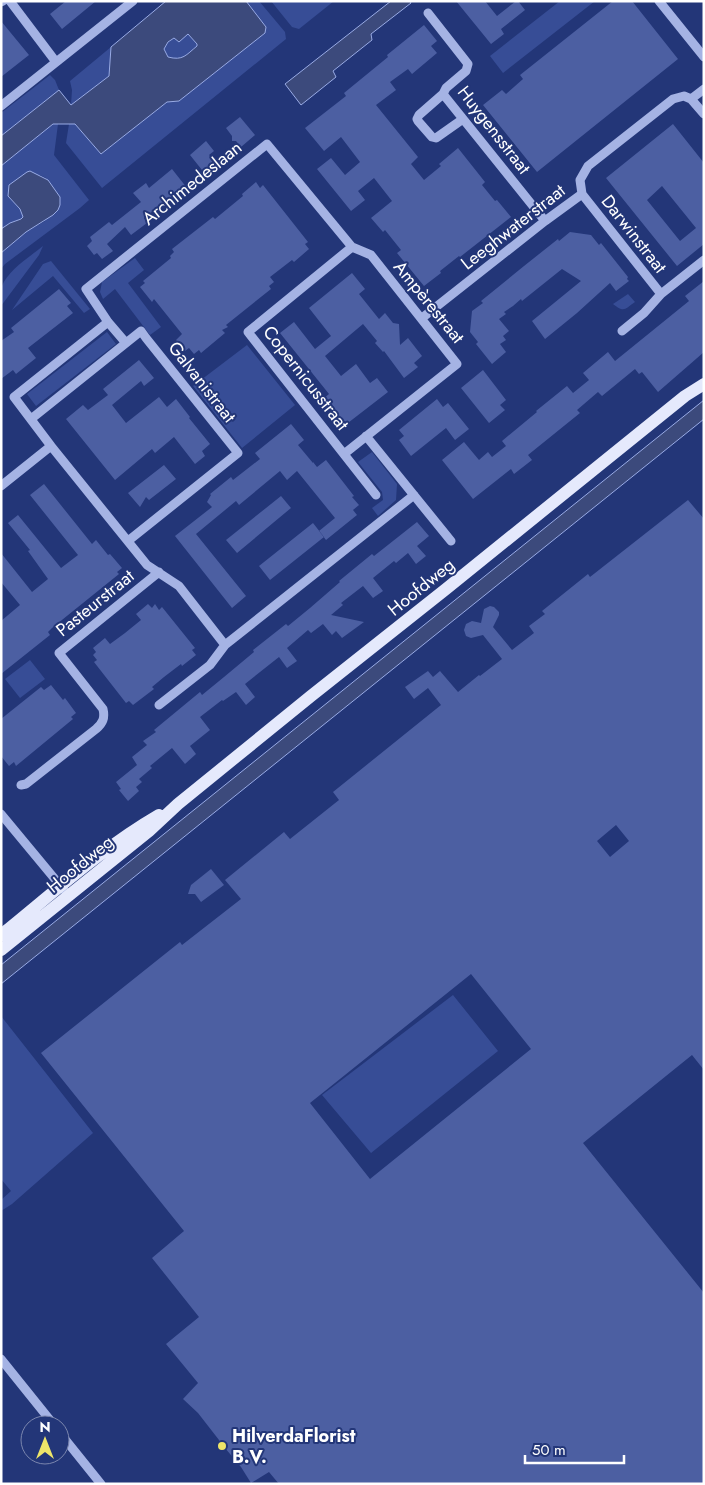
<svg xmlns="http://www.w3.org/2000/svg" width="705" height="1485" font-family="Jost,sans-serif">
  <rect width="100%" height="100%" fill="#233678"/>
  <path fill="#374d96" d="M246 1H259L285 32 286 39 102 188 66 143 69 124H75L101 154 167 102 179 101 265 33 266 27Z
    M271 1H334L299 29 292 27Z
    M560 1H595L503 73 490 56Z
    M188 34 197 44V46C186 55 183 61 168 57L164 49C170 37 176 38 188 34Z
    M111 47 109 76 71 105 72 90 70 81Z
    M50 75 55 80 59 90 1 136V113Z
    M53 124H58L54 155 89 200 80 208 5 264 1 269V253L26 232 45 221 52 186 46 178 40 175 8 196 20 209 23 217 21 219 10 223 1 229V166Z
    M43 246 39 255 1 306C1 300 0 291 2 286 8 270 31 256 43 246Z
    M135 258 144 270 128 283 161 327 150 335 115 289 103 299 100 292 102 282Z
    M51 261 90 309 84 313 53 276 12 310 43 264Z
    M628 294 635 302C625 309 624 313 613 304Z
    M107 332 116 344 36 406 27 394Z
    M247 345 295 405 242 448 193 386Z
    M372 452 397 484 396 500 378 516 372 508 383 500 382 492 358 462Z
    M30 660 45 679 20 698 5 679Z
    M453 995 498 1051 371 1153 322 1095Z
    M1 1016 93 1133 12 1204 1 1211V1200L11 1191 1 1179Z"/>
  <path fill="#3c4a7c" stroke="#99abe5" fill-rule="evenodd" d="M166 1H246L266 27 265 33 179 101 167 102 101 154 75 124H53L1 166V136L59 90 71 105 109 76 111 47ZM188 34 197 44V46C186 55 183 61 168 57L164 49 168 42 174 38 179 42Z
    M391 1H410L411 3 371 34 372 40 333 71 336 77 301 105 285 84Z
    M30 171 48 180 60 197V205L58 210 53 215 26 232 1 253V229L10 223 21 219 23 217 20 209 8 196 9 185 27 172Z
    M704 400V419L1 984V965Z"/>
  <path fill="#4c5fa2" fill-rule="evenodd" d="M66 1H96L62 29 50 14Z
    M456 1H485L497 16 516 1H518L525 10 501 29 504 34 491 44Z
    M613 1H632L678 59 537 172 483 105 502 90 506 94 523 79 520 75Z
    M1 21 29 55 1 77Z
    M424 25 437 41 431 46 437 53 412 74 408 69 390 82 396 90 376 105 418 157 411 164 424 180 441 166 439 164 458 148 485 182 482 185 495 201 497 200 511 217 460 257 459 256 440 271 441 273 424 286 397 253 401 250 385 230 383 232 371 218 392 201 374 178 358 191 365 200 351 211 317 169 331 158 345 175 360 162 341 137 324 151 305 128 346 96 344 93 388 57 387 55Z
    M240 117 255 135 241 147 236 141H232V136L226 128Z
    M673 124 704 163V244L677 266 606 178ZM662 186 696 228 680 241 647 200Z
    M206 141 214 151 209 155 218 165 206 175 190 155Z
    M172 169 187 188 175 198 174 197 167 203 166 201 144 218 147 223 131 235 125 227 107 244 113 251 102 259 97 253 94 255 87 246 92 241 90 237 109 222 112 225 141 202 133 193 146 183 149 188Z
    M256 182 260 188 263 185 308 242 305 244 309 249 294 262 292 260 270 277 274 282 269 286 271 289 226 325 228 327 222 330 225 333 201 353 199 350 194 354 189 348 185 351 176 340 182 334 154 299 152 302 140 287 145 283 143 281 171 258 170 256 174 252 172 249 213 217 215 219 243 196 242 194Z
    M570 232 591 235 599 245 601 243 628 277 627 279 629 281 616 291 610 283 577 313 545 339 532 321 581 281 562 269 522 301 521 299 513 306 504 312 506 314 499 319 509 331 503 336 506 340 500 344 506 352 492 364 476 344 478 342 470 332 472 311 483 303 481 301 524 266 558 239 559 241Z
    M352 273 365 289 359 294 379 319 385 313 393 323 399 324 400 345 408 338 422 356 414 363 418 367 404 378 384 351 383 352 375 343 377 341 363 324 325 356 341 376 356 364 370 383 377 378 388 392 344 426 323 399 329 394 280 333 294 322 315 349 331 336 309 308Z
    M704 281V352L658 392 642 372 639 374 635 369 602 396 598 392 577 410 580 413 528 455 532 460 514 474 511 469 473 499 442 460 464 442 479 460 488 452 492 457 506 446 502 441 537 412 536 411 567 386 573 393 589 380 583 373 608 352 615 361 689 301 685 296Z
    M59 289 71 303 67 306 73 313 28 348 36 358 16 374 13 370 1 379V341L14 332 11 328Z
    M139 360 154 378 144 386 141 381 112 405 126 423 159 397 167 407 176 399 190 417 189 418 210 444 202 451 205 456 195 464 174 437 155 453 152 449 115 480 66 419 83 405 88 410 108 395 103 389Z
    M483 370 506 400 500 405 505 410 489 423 461 388Z
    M437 399 443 407 448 403 469 429 455 440 446 428 411 456 399 440 404 436 399 430Z
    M291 424 304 440 298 445 313 463V462L317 467 326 460 354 496 352 497 359 505 353 510 357 515 326 540 319 531 335 518 297 471 287 480 280 471 239 505 236 501 196 534 246 596 232 608 175 536 212 507 207 502 211 495 210 494 231 477 233 480 260 459 255 453Z
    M164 465 176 479 149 500 146 497 140 507 128 493Z
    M44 484 92 544 96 540 108 555 110 554 122 568 117 572 119 574 52 628 48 632 50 635 1 674V621L20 605 1 582V553L32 592 48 579 28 551 30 550 8 523 18 515 61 568 78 555 30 495Z
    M281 496 291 508 237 553 226 540Z
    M688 500 704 519V1070L692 1055 583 1143 704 1293V1484H279L269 1472 251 1483 241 1467 225 1448H219V1440L198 1413 183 1399 198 1383 166 1344 199 1317 152 1258 184 1231 41 1053 180 942 182 945 241 899 225 880 284 832 290 839 339 800 333 792 441 705 428 688 414 699 405 687 428 671 433 677 440 671 458 692 479 675 480 676 502 659 483 635 471 638 466 636 464 630 466 624 472 621 481 623 484 609 490 606 494 607 499 612V615L493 627 512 650 534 633 529 626 545 614 542 611 588 574 590 577ZM616 825 629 841 610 857 597 841ZM471 974 531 1049 370 1179 310 1103Z
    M417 522 429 536 417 546 426 556 416 564 408 553 396 563 394 561 373 578 383 591 373 598 363 586 341 603 343 605 331 615 364 622 342 638 336 631 332 635 323 624 311 633 308 630 287 648 297 661 287 668 279 657 245 684 255 697 246 705 236 692 223 701 222 700 200 717 210 730 190 746 196 754 185 764 172 748 150 766 152 768 139 779 142 782 136 787 139 791 128 801 119 790 121 789 116 782 137 765 132 757 147 745 143 741 156 732 154 730 200 692 202 695 224 677 254 652 253 650 286 624 288 626 310 608 340 582 339 581 372 554 374 556Z
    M313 523 324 537 270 580 259 566Z
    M148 604 152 608 155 604 159 610 162 607 195 648 192 650 196 655 182 666 181 664 164 677 152 687 154 689 133 705 129 701 126 703 94 662 97 660 93 655 96 652 93 648 105 638 110 644 125 633 141 620 136 614Z
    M51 685 63 700 65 698 76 713 71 717 73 719 16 766 14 762 9 766 1 756V719L41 687 44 690Z
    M211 869 224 885 201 902 195 894H188L191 885Z"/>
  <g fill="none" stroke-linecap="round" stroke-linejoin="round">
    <path stroke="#a5b3e4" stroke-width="9" d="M10 1 56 62
      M659 1 704 57
      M1 2 3 1
      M428 13 468 64 466 71 446 88 443 94 545 221
      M443 94 419 115 417 119 418 121 432 137 436 138 463 119
      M691 99 704 114
      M1 106 133 1
      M582 194 661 294
      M352 247 248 332 376 495
      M422 318 545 221 582 194 580 180 588 166 673 99 684 96 691 99 704 89
      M622 331 644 313 661 294 704 260
      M126 343 108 322 86 289 267 144 352 247 371 255 457 364 344 454
      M31 419 141 331 146 338 238 453 128 541
      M366 436 451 541
      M51 446 147 565 179 586 225 645
      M1 486 51 446 14 397 108 322
      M159 705 210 665 225 645 414 495
      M21 785 26 784 96 729C103 723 105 718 103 709L59 653 159 572
      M1 814 64 890
      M1 1359 54 1425
      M60 1433 101 1484"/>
    <path stroke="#e5e9fc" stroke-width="12" d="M1 935C52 894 102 848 159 815
      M1 950 149 831 178 804 311 696 446 589 685 396 704 384"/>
  </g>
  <circle fill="#eee569" stroke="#233678" stroke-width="2" cx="222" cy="1446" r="5"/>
  <g text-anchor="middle" stroke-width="4" stroke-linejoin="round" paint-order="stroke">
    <g font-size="18" fill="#fff" stroke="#233678">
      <text transform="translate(494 130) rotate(52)" y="6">Huygensstraat</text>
      <text transform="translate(192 183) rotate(-39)" y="6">Archimedeslaan</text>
      <text transform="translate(513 227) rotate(-38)" y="6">Leeghwaterstraat</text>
      <text transform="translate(634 234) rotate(52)" y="6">Darwinstraat</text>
      <text transform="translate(429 302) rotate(51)" y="6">Ampèrestraat</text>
      <text transform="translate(306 378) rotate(52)" y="6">Copernicusstraat</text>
      <text transform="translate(202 382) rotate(52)" y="6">Galvanistraat</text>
      <text transform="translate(421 587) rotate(-39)" y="6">Hoofdweg</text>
      <text transform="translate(95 603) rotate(-39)" y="6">Pasteurstraat</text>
      <text transform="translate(80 864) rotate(-39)" y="6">Hoofdweg</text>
    </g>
    <g font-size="18" font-weight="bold" fill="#fff" stroke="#233678" text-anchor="start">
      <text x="232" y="1442">HilverdaFlorist<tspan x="232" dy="21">B.V.</tspan></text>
    </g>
  </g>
  <rect width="705" height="1485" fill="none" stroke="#ffffff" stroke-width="5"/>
  <g transform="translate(45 1440)"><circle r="24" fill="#233678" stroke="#7b86ae"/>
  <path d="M0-4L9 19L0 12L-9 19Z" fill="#eee569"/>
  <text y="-8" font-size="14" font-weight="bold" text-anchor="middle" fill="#ffffff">N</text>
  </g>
  <path d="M525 1455v8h99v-8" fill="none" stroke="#ffffff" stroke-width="2.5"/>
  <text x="532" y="1455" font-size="15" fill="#ffffff" stroke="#233678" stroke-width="4" paint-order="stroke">50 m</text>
</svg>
